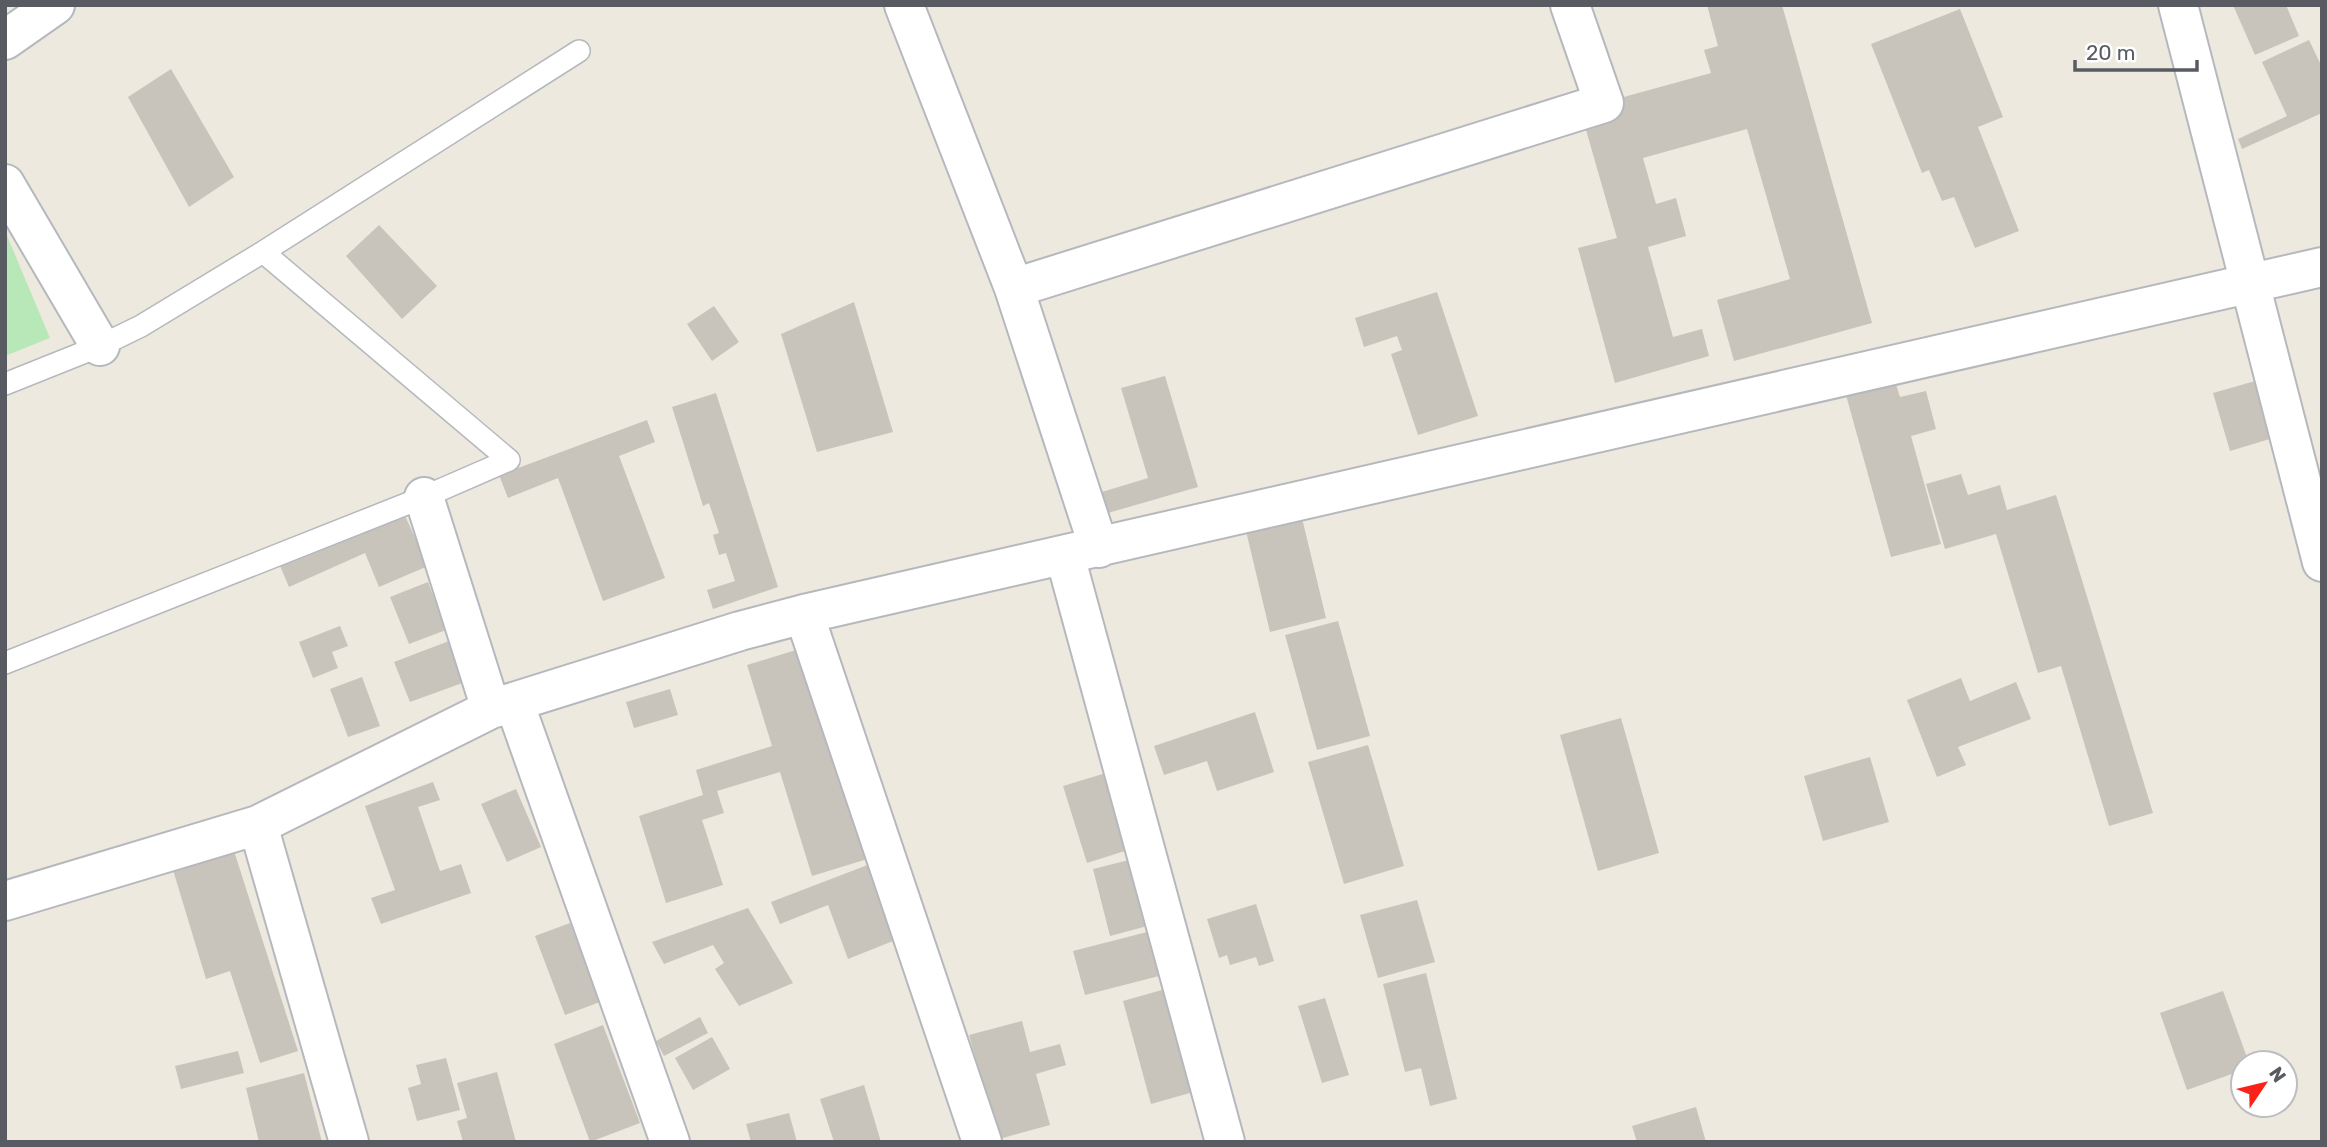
<svg xmlns="http://www.w3.org/2000/svg" width="2327" height="1147" font-family="Rubik,sans-serif">
  <rect width="100%" height="100%" fill="#ede9de"/>
  <path fill="#b9e8b8" d="M5 231 50 338 5 356Z"/>
  <path fill="#c8c4bc" d="M1707 5H1782L1872 323 1734 361 1717 300 1790 279 1747 129 1643 158 1656 204 1676 198 1686 236 1648 247 1673 337 1702 329 1709 356 1615 383 1578 248 1617 238 1580 109 1711 73 1704 50 1718 46Z
    M2233 5H2286L2299 36 2255 55Z
    M1960 9 2003 117 1978 127 2019 231 1975 248 1954 197 1942 201 1929 170 1922 173 1871 44Z
    M2309 40 2322 67V113L2242 149 2238 139 2287 116 2262 62Z
    M171 69 234 177 189 207 128 97Z
    M379 225 437 286 402 319 346 256Z
    M1437 292 1478 416 1418 435 1391 354 1402 350 1397 336 1364 347 1355 318Z
    M854 302 893 432 817 452 781 334Z
    M714 306 739 342 712 361 687 324Z
    M1893 375 1900 397 1926 391 1936 429 1911 436 1941 544 1891 557 1844 388Z
    M1165 376 1198 487 1108 513 1102 492 1148 478 1121 388Z
    M2255 381 2273 438 2230 451 2213 393Z
    M716 393 778 587 713 609 707 590 735 581 726 553 719 555 713 535 719 533 709 503 703 506 672 407Z
    M647 420 655 442 619 456 665 578 603 601 558 478 508 498 499 475Z
    M1961 474 1968 495 2000 485 2007 510 2056 495 2153 813 2109 826 2061 666 2038 673 1996 534 1945 549 1926 484Z
    M401 507 428 566 379 587 365 553 289 587 278 561Z
    M1302 518 1326 618 1270 632 1246 531Z
    M428 582 446 630 409 644 390 597Z
    M1338 621 1370 736 1317 750 1285 635Z
    M340 626 348 646 332 652 338 668 313 678 299 642Z
    M449 641 465 682 410 702 394 662Z
    M809 646 874 857 812 876 780 772 717 791 724 813 702 820 723 885 666 903 639 816 703 795 696 770 772 746 747 665Z
    M362 677 380 726 348 737 330 689Z
    M1961 678 1970 701 2016 682 2031 719 1958 747 1966 765 1937 777 1907 700Z
    M670 689 678 715 634 728 626 702Z
    M1255 712 1274 772 1217 791 1207 761 1164 775 1154 746Z
    M1621 718 1659 853 1598 871 1560 735Z
    M1368 745 1404 866 1344 884 1308 762Z
    M1870 757 1889 822 1823 841 1804 776Z
    M1106 773 1131 849 1087 863 1063 786Z
    M433 782 440 800 418 807 440 871 461 864 471 893 381 924 371 898 395 890 365 806Z
    M516 789 541 847 507 862 481 804Z
    M234 851 298 1051 260 1063 230 971 206 979 173 870Z
    M1133 859 1151 925 1110 936 1093 869Z
    M878 861 903 937 848 959 828 905 780 924 771 902Z
    M1417 900 1435 962 1378 978 1360 915Z
    M1256 904 1274 961 1259 966 1256 957 1230 965 1227 955 1219 958 1207 919Z
    M748 908 793 983 739 1006 715 969 724 963 713 945 664 964 652 942Z
    M570 923 600 1002 565 1015 535 936Z
    M1151 931 1163 975 1085 995 1073 951Z
    M1426 973 1457 1099 1430 1106 1421 1068 1405 1072 1383 984Z
    M1176 986 1204 1089 1151 1104 1123 1001Z
    M2223 991 2249 1063H2243V1070L2187 1090 2160 1013Z
    M1325 998 1349 1075 1322 1083 1298 1006Z
    M700 1017 708 1033 664 1056 656 1041Z
    M1022 1021 1030 1052 1060 1044 1066 1065 1036 1074 1050 1125 999 1139 969 1035Z
    M603 1025 640 1123 590 1142 554 1044Z
    M712 1037 730 1069 693 1090 675 1058Z
    M238 1051 244 1073 181 1089 175 1066Z
    M446 1058 460 1110 417 1121 408 1088 421 1084 416 1065Z
    M497 1072 516 1142H463L457 1121 467 1118 457 1083Z
    M304 1073 322 1142H259L246 1088Z
    M864 1085 881 1142H834L820 1099Z
    M1696 1107 1706 1142H1637L1632 1126Z
    M789 1113 797 1142H751L746 1124Z"/>
  <g fill="none" stroke-linecap="round" stroke-linejoin="round">
    <g stroke="#b5b8bd" stroke-width="24">
      <path id="lane" d="M5 384 100 346 141 326 263 252 579 51
        M5 663 424 497 509 460 263 252"/>
    </g>
    <g stroke="#b5b8bd" stroke-width="42">
      <path id="street" d="M904 5 1014 288 1099 548
        M2178 5 2322 562
        M5 40 55 5
        M5 184 100 346
        M1014 288 1604 103 1570 5
        M424 497 491 709
        M1065 556 1225 1142
        M804 614 982 1142
        M514 702 670 1142
        M258 825 349 1142
        M5 901 258 825 491 709 740 631 804 614 2322 267"/>
    </g>
    <use href="#lane" stroke="#fff" stroke-width="21"/>
    <use href="#street" stroke="#fff" stroke-width="38"/>
  </g>
  <rect width="2327" height="1147" fill="none" stroke="#585c62" stroke-width="14"/>
  <g transform="translate(2264 1084) rotate(55)"><circle r="33" fill="#ffffff" stroke="#bcbec0" stroke-width="2"/>
  <path d="M0-5L12 26L0 18L-12 26Z" fill="#fa2317"/>
  <text y="-10" font-size="19" font-weight="bold" text-anchor="middle" fill="#585c62">N</text>
  </g>
  <path d="M2075 60v10h122v-10" fill="none" stroke="#585c62" stroke-width="3.5"/>
  <text x="2086" y="60" font-size="21" fill="#585c62" stroke="#ffffff" stroke-width="5" paint-order="stroke">20 m</text>
</svg>
